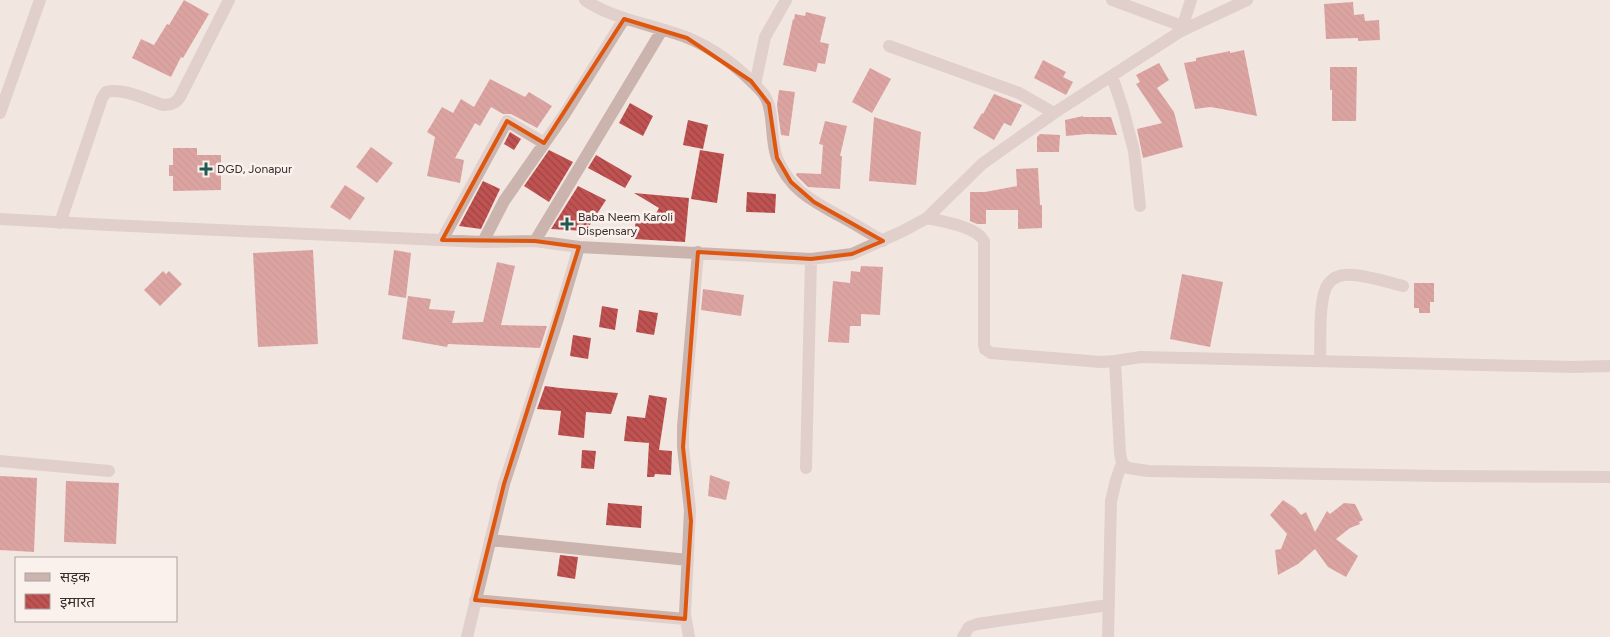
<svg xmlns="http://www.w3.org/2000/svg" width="1610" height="637" font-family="Figtree,'Noto Sans Devanagari',sans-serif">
  <defs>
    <pattern id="building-back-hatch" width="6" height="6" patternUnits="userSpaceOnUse" patternTransform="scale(1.25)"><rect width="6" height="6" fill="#c05352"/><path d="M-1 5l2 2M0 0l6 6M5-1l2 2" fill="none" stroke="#9d4544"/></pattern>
  </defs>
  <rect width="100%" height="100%" fill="#f2e6e1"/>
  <path fill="url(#building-back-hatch)" d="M184 0 209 14 183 58 181 57 171 77 132 58 141 39 154 45 167 24 169 25Z
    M1353 2 1354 15 1364 14 1365 21 1379 20 1380 40 1358 41V38L1326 39 1324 4Z
    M806 12 826 17 820 42 829 44 825 64 818 63 816 72 783 65 793 19 794 20 795 14 805 16Z
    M1244 50 1257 116 1222 109 1210 107 1195 109 1184 63 1196 61V58L1230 51V53Z
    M1043 60 1066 72 1063 77 1073 82 1066 95 1034 78Z
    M1159 63 1169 80 1157 88 1174 112 1183 147 1143 158 1137 129 1162 123 1136 84 1140 82 1136 75Z
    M1330 67H1357L1356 121H1332V90H1330Z
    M870 68 891 79 872 113 852 102Z
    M490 79 525 97 529 92 552 106 537 128 511 114H503L491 107 480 126 475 123 455 158 464 160 460 183 427 176 435 137 427 132 442 107 453 113 461 99 474 107Z
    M779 90 795 92 789 136 781 135 777 105Z
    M994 94 1022 105 1011 126 1004 123 994 140 973 128 982 113 983 114Z
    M630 103 653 116 643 136 619 123Z
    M1083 116V117H1111L1117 135 1087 134 1066 136 1065 120Z
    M874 117 921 132 916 185 869 181Z
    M688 120 708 125 703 149 683 145Z
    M825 121 847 126 840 156H842L840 189 808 187 796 175 797 173 821 174 823 145 819 144Z
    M510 132 521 139 514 150 504 144Z
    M1040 134 1060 135 1059 152H1037V137Z
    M371 147 393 163 377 183 356 167Z
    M173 148H197V155H221V190L173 191V176H169V165H173Z
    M549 150 573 162 549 202 524 186Z
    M700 150 724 154 717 203 691 199Z
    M596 155 632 176 625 188 588 168Z
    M1038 168 1040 205H1042V228L1018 229V210H986V224H977L970 221V192H985L1017 186 1016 169Z
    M483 181 500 189 481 229 459 226Z
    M345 185 365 198 350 220 330 207Z
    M578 186 606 200 586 231 551 229Z
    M747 192 776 194 775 213 746 212Z
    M634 193 689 198 685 242 634 239 636 215 651 223 659 208Z
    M313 250 318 344 258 347 253 253Z
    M394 250 411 253 406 298 388 295Z
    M497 262 515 266 501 325 547 326 540 348 448 344 447 347 402 339 408 296 431 299 429 309 455 311 452 323 483 322Z
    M861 266 883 267 880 315 861 314V326H850L849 343 828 342 833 281 850 283 851 271 860 272Z
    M163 271 166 274 169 271 182 284 160 306 144 290Z
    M1182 274 1223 282 1210 347 1170 339Z
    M1414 283H1434V302H1430V313H1419V308H1414Z
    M703 289 744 295 741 316 701 310Z
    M602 306 618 309 615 330 599 327Z
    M639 310 658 313 654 335 636 332Z
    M573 335 591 338 588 359 570 356Z
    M545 386 560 388 618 393 611 414 586 412 584 438 558 435 561 411 537 409Z
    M649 395 667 398 659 450 672 451 671 475 655 474 654 477H647L649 443 624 441 627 416 645 418Z
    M582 450 596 451 594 469 581 468Z
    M710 475 730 482 726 500 708 496Z
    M0 476 37 478 34 552 0 550Z
    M66 481 119 483 116 544 64 542Z
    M1283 500 1295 508 1301 515 1306 512 1315 532 1327 511 1330 514 1344 503 1355 504 1363 520 1359 522 1360 524 1350 528 1336 539 1358 556 1346 577 1328 567 1315 549 1298 564 1278 575 1275 550 1281 549 1287 534 1270 515Z
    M608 503 642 506 641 528 606 525Z
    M560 555 578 557 575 579 557 576Z"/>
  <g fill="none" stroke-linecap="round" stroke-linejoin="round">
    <path stroke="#cab4ad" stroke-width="12" d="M585 0C611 18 644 23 674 33 702 41 730 60 751 81 756 86 763 92 766 98 774 112 770 140 777 158 789 188 809 199 836 214 852 222 867 232 883 241
      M1112 0 1182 26
      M1181 31 1191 0
      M889 46 1019 93 1054 113
      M1112 76 1123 109 1134 151 1140 206
      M755 85 765 37 786 0
      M0 113 40 0
      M927 218C943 222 976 226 984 241V345L985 349 991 353 1101 362 1115 361 1120 453 1122 463 1116 480 1111 501 1108 637
      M0 219 109 225 483 242 535 241 579 247 811 259 852 254 903 231 927 218 982 164 1054 113 1181 31 1247 0
      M60 223 102 98 106 92C122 87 147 100 163 105 173 105 178 102 182 93L229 0
      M442 240 507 121 544 143
      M535 241 662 30
      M483 242 504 201 564 115 624 19
      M1115 361 1141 357 1573 367 1610 366
      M1320 361C1321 342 1318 298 1328 284 1334 276 1344 274 1353 275 1369 276 1387 282 1403 286
      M0 461 109 471
      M1122 463 1128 468 1148 471 1440 476 1610 477
      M806 468 811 259
      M490 540 688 560
      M475 600 685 619
      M467 637 504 484 557 322 579 247
      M689 637 685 614 690 510 683 447V427L698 252
      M963 637 969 627 977 624 1108 605"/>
  </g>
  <path d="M0 0H1610V637H0ZM624 19 687 38 751 81 769 104 777 158 791 182 814 202 883 241 852 254 811 259 698 252 683 447 691 521 685 619 475 600 504 484 579 247 535 241 442 240 507 121 544 143Z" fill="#f2e6e1" fill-opacity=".55" fill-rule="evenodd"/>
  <path fill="none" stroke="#df570e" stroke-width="4" stroke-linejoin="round" d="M624 19 687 38 751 81 769 104 777 158 791 182 814 202 883 241 852 254 811 259 698 252 683 447 691 521 685 619 475 600 504 484 579 247 535 241 442 240 507 121 544 143Z"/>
  <g fill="#225950" stroke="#faf1ed" stroke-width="2">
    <path d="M203.5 161.5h5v5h5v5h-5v5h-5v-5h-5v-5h5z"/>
    <path d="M564.5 216.5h5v5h5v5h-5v5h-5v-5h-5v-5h5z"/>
  </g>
  <g text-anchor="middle" stroke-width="5" stroke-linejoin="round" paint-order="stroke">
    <g font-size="12" fill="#392c2b" stroke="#faf1ed" text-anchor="start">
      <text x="217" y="173">DGD, Jonapur</text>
      <text x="578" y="221">Baba Neem Karoli<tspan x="578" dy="14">Dispensary</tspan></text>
    </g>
  </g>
  <rect x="15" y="557" width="162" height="65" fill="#faf1ed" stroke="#ada29f"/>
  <rect x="25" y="573" width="25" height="8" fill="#cab4ad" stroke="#ada29f"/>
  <text x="60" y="582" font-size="15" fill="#392c2b">सड़क</text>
  <rect x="25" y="594" width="25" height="15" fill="url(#building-back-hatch)" stroke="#ada29f"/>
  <text x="60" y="607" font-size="15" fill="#392c2b">इमारत</text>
</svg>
